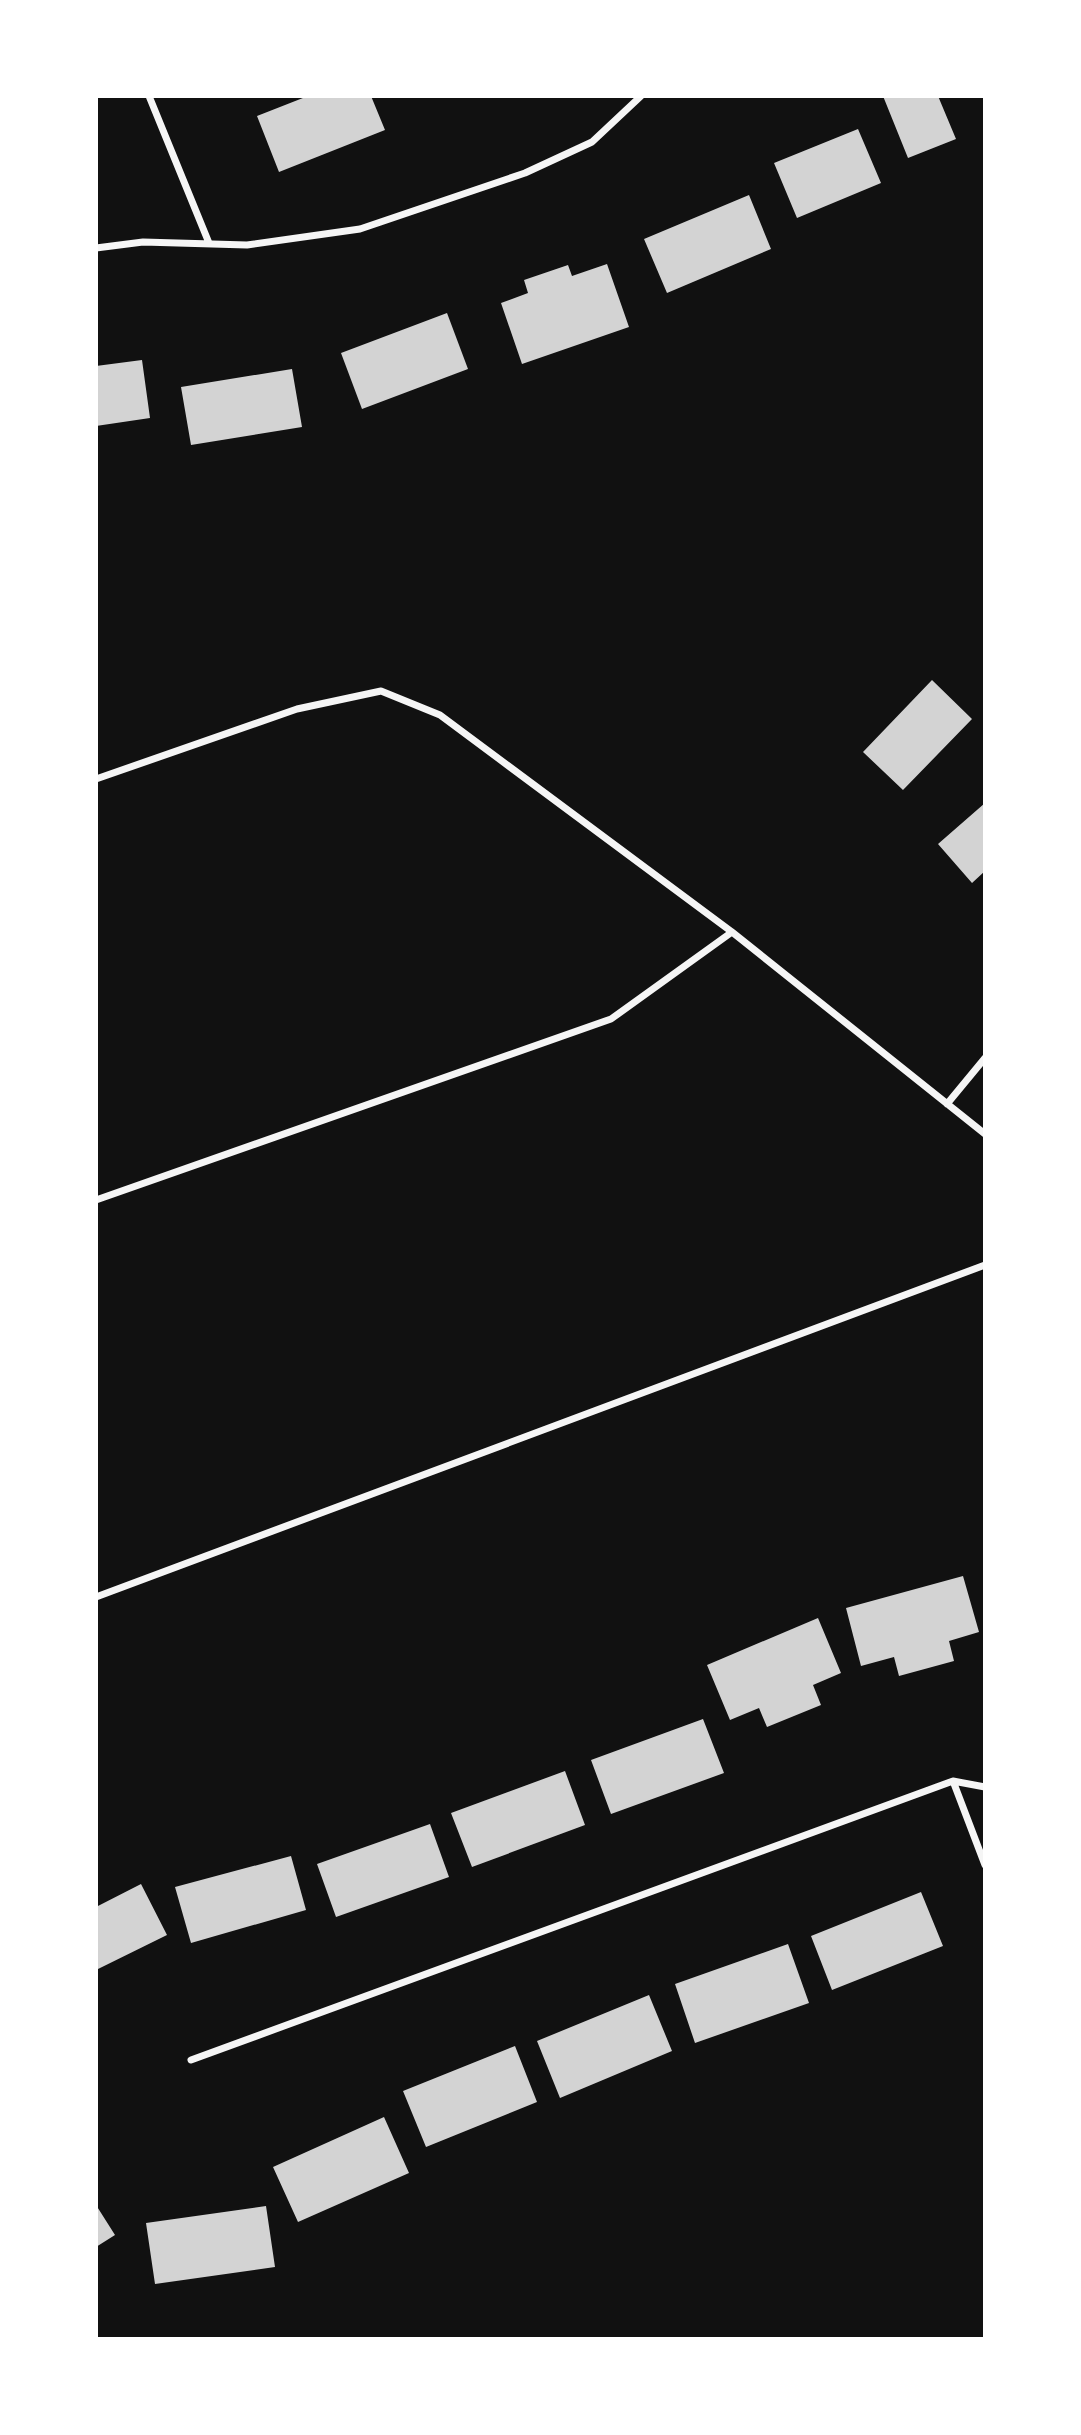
<svg xmlns="http://www.w3.org/2000/svg" width="1081" height="2435" font-family="Helvetica,sans-serif">
  <rect width="100%" height="100%" fill="#111"/>
  <path fill="#d3d3d3" d="M308 96H371L385 130 279 172 257 116Z
    M883 96H938L956 139 908 158Z
    M858 129 881 183 797 218 774 163Z
    M749 195 771 249 667 293 644 239Z
    M607 264 629 327 522 364 501 303 528 293 524 280 568 265 572 276Z
    M447 313 468 369 362 409 341 353Z
    M142 360 150 418 96 426V366Z
    M292 369 302 427 191 445 181 387Z
    M932 680 972 719 903 790 863 752Z
    M985 803V871L972 883 938 844Z
    M963 1576 979 1632 949 1641 954 1661 899 1676 894 1657 861 1666 846 1608Z
    M818 1618 841 1673 813 1685 821 1705 767 1727 759 1708 730 1720 707 1665Z
    M703 1719 724 1773 611 1814 591 1760Z
    M565 1771 585 1825 472 1867 451 1813Z
    M430 1824 449 1877 336 1917 317 1864Z
    M291 1856 306 1910 191 1943 175 1887Z
    M141 1884 167 1935 96 1970V1907Z
    M921 1892 943 1946 832 1990 811 1936Z
    M788 1944 809 2003 695 2043 675 1984Z
    M649 1995 672 2051 560 2098 537 2041Z
    M515 2046 537 2102 426 2147 403 2091Z
    M384 2117 409 2173 298 2222 273 2167Z
    M96 2205 115 2235 96 2247Z
    M266 2206 275 2267 155 2284 146 2223Z"/>
  <g fill="none" stroke-linecap="round" stroke-linejoin="round">
    <path stroke="#f5f5f5" stroke-width="7" d="M149 96 209 243
      M96 248 143 242 247 245 360 229 525 173 592 142 641 96
      M96 779 297 709 381 691 440 715 732 932 985 1134
      M947 1104 985 1058
      M96 1200 611 1019 732 932
      M96 1597 985 1265
      M953 1781 985 1865
      M191 2060 953 1781 985 1787"/>
  </g>
  <rect width="1081" height="2435" fill="none" stroke="#ffffff" stroke-width="196"/>
</svg>
